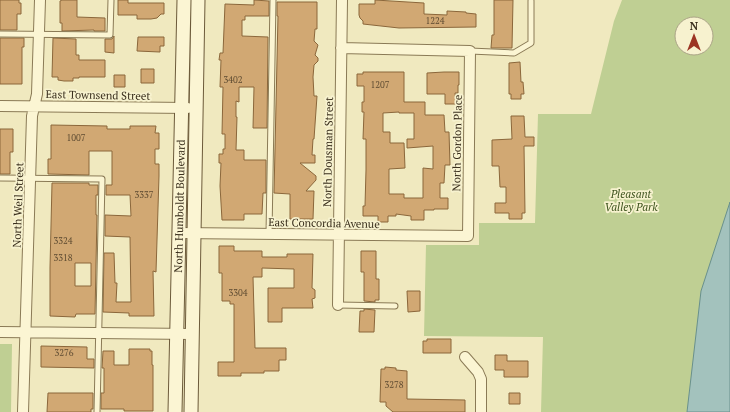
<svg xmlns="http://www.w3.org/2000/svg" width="730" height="412" font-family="'PT Serif',serif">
  <rect width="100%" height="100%" fill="#f0e9bf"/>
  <path fill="#bfcf93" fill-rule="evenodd" d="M622 0H730V205L687 412H541L543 337 424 336 426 245H479V223H535L538 114H591L614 21ZM682 24H706V48H682Z
    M0 344H12L11 412H0Z"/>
  <path fill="#a3c2bd" stroke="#69908c" d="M730 202V412H687L701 291Z"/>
  <path fill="#d1a873" stroke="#8b673b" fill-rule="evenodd" d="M0 0H19V3H21V14H17V30H0Z
    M62 0H77V17L105 18V31H94V30L62 31V23H60V1Z
    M118 0H128V3H164V14H161L157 18 151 19H137V15H118Z
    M254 0 269 1V16H245V20H242V36L268 37 267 128H253L254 87H239V102L236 101V117H237L236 150H244V160H266V193H263L262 214H244V220H222L220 186 221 163H219V154H223V149H225V134H222L223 87H220L221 60H219L220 53H223L225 4 254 5Z
    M375 0 424 3V14L447 15V11L466 12V13L476 14V27L399 28 363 24V21L360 18 359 15V4H375Z
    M494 0H513L512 48H491L492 35H494Z
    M277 2H317V29H315L314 41 318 45 315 55 318 58V61L314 65 313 77 314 96H317L314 139H313L312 155H315V163H300L316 176V180L306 191H314L313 219H290V194L274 193 278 16H277Z
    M114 36V53L105 52V39H112Z
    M138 37H164V46H160V52L137 51Z
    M0 38H24V47H22V84H0Z
    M53 38 76 39V55H79V60H105V77H79V78H73V81H64L58 80V77H52Z
    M520 62 521 82H523L524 94H521V99H511V94H509V63Z
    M141 69H154V83H141Z
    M363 72H404V102H425V115H444L445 132H449L450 165H445L444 183H440V198H448V209H434V210H424V220H411V216L396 214V216H388V222H378V216H363V206H365L366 170V139H363L364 112H362V102H364V86H357V74H363ZM399 112V113H414V139H407V148L433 146V169L423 168V198H404V194H389V169L405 168 404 143H390V132H383V113Z
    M444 72H459V85H458V93H455L456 104H445V94H427V73Z
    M114 75H125V87H114Z
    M511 116H524L525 137H534V146H524L525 213H522V219H509V213H495V203H506V187H500L499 166H492V140L512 139Z
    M51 125 107 126V129H130V126H156L155 133H159V149H155V164H159V176L156 272 153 271 154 316H129V313L103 312 104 253H114L115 283H117L116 302H131L130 237 105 236V215L131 216 130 195H106V185H112V151H89V175L48 174V159H51Z
    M0 129H13V152H10V174H0Z
    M52 183H89V185H98V195H96V215H97L95 314H76L75 317 50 316V268ZM75 263H91V286H75Z
    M219 246H234V251H262V257H287V254H313L312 288 315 290V298L312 299 313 308H282V322H268V288H294V269L262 268V277H253L255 348H286V360H279V371H264V373H241V376H218V362H234V304H230V301H222V273H219Z
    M361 251H376V279H379V300H375V302L364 301V272H361Z
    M407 291H420V311L408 312Z
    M364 309 375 310 374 332H359L360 311H364Z
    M427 339H451V353H423V341H427Z
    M41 346 87 347V359H94V368L41 367Z
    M129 349H150V351H152V365H153V411H124V409H101V393H104V368H102L103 351H114V365H129Z
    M495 355H507V361H528V377H504V370H495Z
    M385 367 396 368V370L407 371V399L465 400V412H393L386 406V402H380L381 369H385Z
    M48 393H93V409H91V412H47Z
    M509 393H520V404H509Z"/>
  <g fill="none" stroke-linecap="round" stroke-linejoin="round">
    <g stroke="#8a7a56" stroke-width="7">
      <path id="service" d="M0 34 110 35 111 0
        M470 51 514 53 531 43V1
        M0 178 102 179 97 412
        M269 234 273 0
        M338 305 395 306"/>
    </g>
    <g stroke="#8a7a56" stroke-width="12">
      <path id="minor" d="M0 106 188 108
        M179 233 468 236 470 51 341 48
        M338 305 342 0
        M0 332 192 334
        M465 357 478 372 481 379V412
        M23 412 32 116 37 94 40 0"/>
    </g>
    <g stroke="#6c5a3a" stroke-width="15">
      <g id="secondary">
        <path id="s1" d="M175 412 184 0"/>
        <path d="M191 412 198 0"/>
      </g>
    </g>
    <use href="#service" stroke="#fbf5d3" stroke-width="5"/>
    <use href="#minor" stroke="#fbf5d3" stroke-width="10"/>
    <use href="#secondary" stroke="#fbf5d3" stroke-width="13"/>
  </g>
  <g text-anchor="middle" stroke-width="3.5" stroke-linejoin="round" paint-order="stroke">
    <g font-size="9" fill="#5f4c32">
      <text x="435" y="24">1224</text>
      <text x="233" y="83">3402</text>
      <text x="380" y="88">1207</text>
      <text x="76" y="141">1007</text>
      <text x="144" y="198">3337</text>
      <text x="63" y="244">3324</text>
      <text x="63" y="261">3318</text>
      <text x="238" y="296">3304</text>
      <text x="64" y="356">3276</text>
      <text x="394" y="388">3278</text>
    </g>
    <g font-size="11" fill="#392e1c" stroke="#f7f2cf">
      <text transform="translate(98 95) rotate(1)" y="4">East Townsend Street</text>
      <text transform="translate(457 143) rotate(-89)" y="4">North Gordon Place</text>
      <text transform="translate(328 152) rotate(-89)" y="4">North Dousman Street</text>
      <text transform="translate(18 205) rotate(-88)" y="4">North Weil Street</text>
      <text dy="4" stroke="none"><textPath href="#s1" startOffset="206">North Humboldt Boulevard</textPath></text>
      <text transform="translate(324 223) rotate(1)" y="4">East Concordia Avenue</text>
    </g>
    <g font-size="11" font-style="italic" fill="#415621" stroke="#f7f2cf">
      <text x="631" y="198">Pleasant<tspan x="631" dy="13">Valley Park</tspan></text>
    </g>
  </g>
  <g transform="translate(694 36)"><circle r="19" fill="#f7f2cf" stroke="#aba487"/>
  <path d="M0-3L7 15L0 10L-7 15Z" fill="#9c3523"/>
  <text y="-6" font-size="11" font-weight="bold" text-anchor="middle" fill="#392e1c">N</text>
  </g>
</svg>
